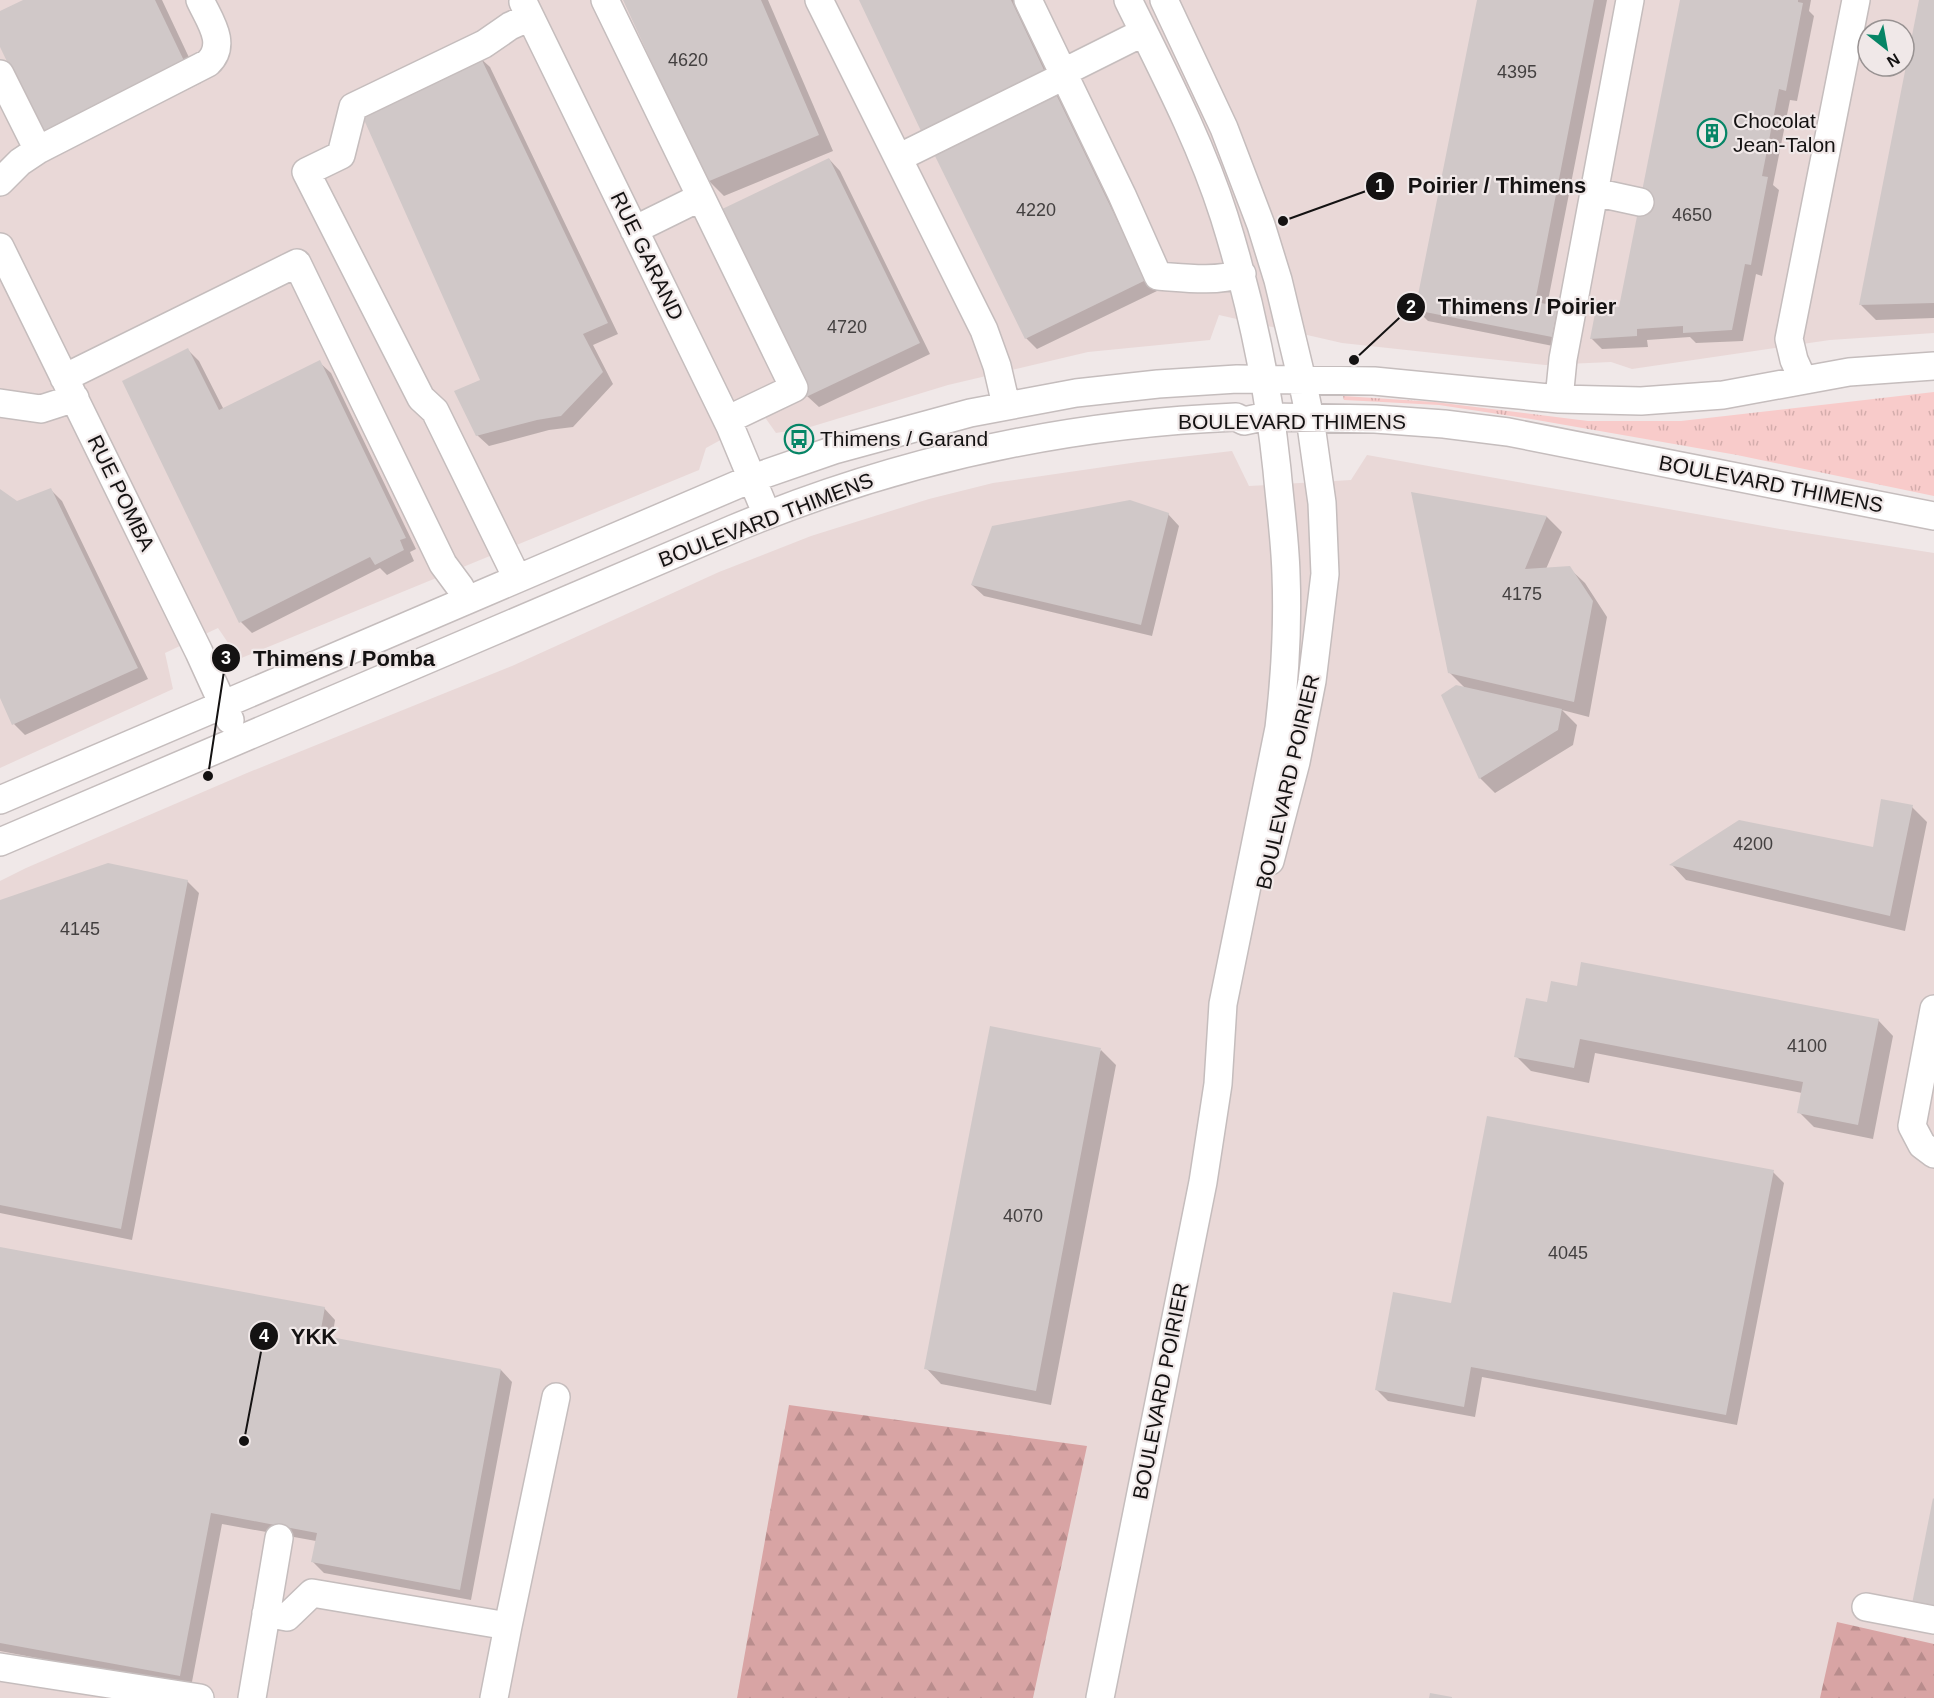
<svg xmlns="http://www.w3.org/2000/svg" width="1934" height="1698" font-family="Helvetica,sans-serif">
  <defs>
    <pattern id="grass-tufts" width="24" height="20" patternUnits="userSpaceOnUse" patternTransform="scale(1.5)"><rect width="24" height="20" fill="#f8cbca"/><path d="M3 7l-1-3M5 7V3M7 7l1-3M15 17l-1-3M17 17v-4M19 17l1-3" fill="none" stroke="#d4adac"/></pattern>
    <pattern id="forest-firs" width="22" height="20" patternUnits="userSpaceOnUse" patternTransform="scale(1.5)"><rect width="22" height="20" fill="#d8a4a4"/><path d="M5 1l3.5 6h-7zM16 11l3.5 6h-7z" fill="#b88c8c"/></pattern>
  </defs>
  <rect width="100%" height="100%" fill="#f0e8e8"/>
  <path fill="#e9d8d7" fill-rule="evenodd" d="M0 0H1934V333L1830 340 1632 369 1611 362 1545 365 1342 343 1219 315 1210 340 1088 352 948 385 807 428 776 433 764 416 706 448 699 470 239 659 218 628 165 653 173 689 0 768ZM1868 30H1904V66H1868Z
    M1232 451 1249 486 1351 480 1367 455 1780 529 1934 553V1698H0V881L26 868 247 773 512 666 719 572 811 536 929 499 993 483 1138 462Z"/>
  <path fill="url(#grass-tufts)" d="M1934 392V496L1737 455 1531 419 1439 405 1344 400 1343 396 1435 402 1588 421H1681Z"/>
  <path fill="url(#forest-firs)" d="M789 1405 1087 1446 1033 1698H737Z
    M1837 1622 1934 1644V1698H1820Z"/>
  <path fill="#0003" d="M26 0H162L201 83 60 151 0 43V13Z
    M624 0H768L833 151 724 196 709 181Z
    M861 0H1016L1054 81 933 142 922 131Z
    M1478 0H1607L1547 306 1557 308 1568 319 1563 348 1428 321 1417 310Z
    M1682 0H1811L1809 11 1814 16 1797 101 1790 100 1773 185 1779 190 1762 276 1756 274 1743 341 1696 343 1690 337 1647 340 1648 347 1602 349 1591 338 1620 309Z
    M1921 0H1934V318L1876 320 1861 305Z
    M478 56 490 67 618 334 593 345 613 384 573 427 549 430 489 446 477 435 482 381Z
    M1055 93 1066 105 1157 291 1037 349 1026 338Z
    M829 159 840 171 930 354 819 407 807 396Z
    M188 350 199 361 224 410 319 362 331 373 416 549 410 552 414 561 387 575 380 568 252 633 241 622 124 382Z
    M51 490 62 501 148 679 25 735 14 724 0 695V491L17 503Z
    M1413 494 1547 517 1562 532 1546 569 1569 568 1585 583 1607 617 1589 717 1562 710 1577 725 1573 745 1495 793 1480 778 1466 689 1449 672Z
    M1168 514 1179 526 1152 636 984 596 972 585Z
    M1912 807 1927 822 1905 931 1686 880 1672 865 1874 849Z
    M187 881 199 893 132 1240 0 1213V901Z
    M1578 988 1878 1020 1893 1036 1873 1139 1814 1127 1799 1112 1802 1093 1595 1053 1589 1083 1531 1071 1516 1056 1548 1004Z
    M1101 1050 1116 1065 1051 1405 941 1384 926 1368Z
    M1773 1172 1784 1183 1737 1425 1482 1377 1475 1417 1388 1401 1376 1389 1452 1305Z
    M0 1248 324 1308 335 1320 332 1339 501 1370 512 1382 471 1600 324 1573 313 1562 316 1541 222 1524 191 1687 0 1651Z"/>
  <path fill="#d0c8c8" d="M23 0H155L187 67 43 136 0 47V11Z
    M623 0H761L819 135 707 182Z
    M859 0H1011L1044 70 921 131Z
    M1477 0H1594L1535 302 1558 306 1552 337 1415 310Z
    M1680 0H1798V2L1803 3 1786 91 1779 89 1762 176 1768 177 1751 265 1745 264 1732 330 1683 333V326L1637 329V336L1590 339 1597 303 1619 307Z
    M1919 0H1934V303L1859 305Z
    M479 54 608 323 583 334 603 372 561 416 537 420 476 436 454 391 480 380 361 113Z
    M1055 92 1146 280 1025 339 934 154Z
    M829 158 920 343 806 397 716 212Z
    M188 348 219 410 320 360 406 538 400 540 404 550 375 565 370 557 239 623 122 381Z
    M51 488 138 668 12 725 0 698V489L17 501Z
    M1411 492 1547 516 1525 569 1570 566 1593 601 1574 702 1448 673Z
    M1130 500 1169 513 1141 625 971 585 992 526Z
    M1456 685 1562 709 1558 730 1479 779 1441 695Z
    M1881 799 1913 805 1890 916 1669 865 1739 820 1873 847Z
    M108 863 188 880 121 1229 0 1205V900Z
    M1581 962 1879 1019 1858 1125 1797 1113 1803 1082 1580 1039 1574 1068 1514 1057 1526 998 1547 1002 1551 981 1577 986Z
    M990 1026 1101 1048 1036 1391 924 1369Z
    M1487 1116 1774 1170 1726 1415 1471 1367 1464 1407 1375 1390 1393 1292 1451 1303Z
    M0 1247 325 1307 320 1335 501 1369 460 1590 311 1562 317 1533 211 1513 180 1676 0 1643Z
    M1933 1498 1934 1499V1609L1912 1604Z
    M1430 1693 1452 1697V1698H1429Z"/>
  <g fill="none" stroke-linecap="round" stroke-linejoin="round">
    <g stroke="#c5bdbd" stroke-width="30">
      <path id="minor" d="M605 0 794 388 727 420
        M819 0 984 330 997 366 1006 405
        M1028 0 1122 195 1158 276C1186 278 1214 282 1242 274
        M1164 0 1224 128 1261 225 1278 280 1302 380 1310 418 1322 503 1325 574 1312 681 1296 762 1270 861
        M523 2 730 426 767 515
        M0 74 38 150 20 162 0 182
        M38 150 208 63C228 44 209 20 200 0
        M898 158 1054 81 1064 72 1144 32
        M1594 192 1640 202
        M634 230 701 197
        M0 247 199 652 230 720
        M64 378 297 263 443 564 460 587 466 600
        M1803 380 1794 360 1789 339 1856 0
        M1559 399 1563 359 1630 0
        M0 403 41 409 75 398
        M517 578 435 411 421 398 306 172 341 155 353 107 484 44 510 26 530 17
        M0 800 753 478 834 450 970 413 1076 393 1158 384 1237 379 1374 381 1559 399 1641 401 1723 395 1849 372 1934 366
        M0 842 733 529C893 462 1063 424 1236 417L1244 421 1258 418 1271 417 1375 419 1444 424 1508 432 1934 516
        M1934 1009 1912 1126 1922 1145 1934 1154
        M1866 1607 1934 1620
        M266 1613 287 1617 312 1593 508 1626 494 1698
        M508 1626 556 1397
        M0 1667 200 1698
        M252 1698 279 1538
        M1100 1698 1203 1182 1218 1084 1223 1004 1279 728C1285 677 1288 625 1286 574 1285 539 1280 504 1277 470 1268 383 1250 299 1224 216 1200 141 1163 71 1128 0"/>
    </g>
    <use href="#minor" stroke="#fff" stroke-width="27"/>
  </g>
  <defs>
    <g id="building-ring" transform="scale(1.5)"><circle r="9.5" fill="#f0e8e8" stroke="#068566" stroke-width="1.5"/><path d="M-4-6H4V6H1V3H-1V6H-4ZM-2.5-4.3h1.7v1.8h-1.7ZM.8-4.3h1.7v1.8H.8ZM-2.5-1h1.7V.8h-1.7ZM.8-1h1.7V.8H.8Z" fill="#068566"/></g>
    <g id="bus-ring" transform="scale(1.5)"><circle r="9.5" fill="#f0e8e8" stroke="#068566" stroke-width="1.5"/><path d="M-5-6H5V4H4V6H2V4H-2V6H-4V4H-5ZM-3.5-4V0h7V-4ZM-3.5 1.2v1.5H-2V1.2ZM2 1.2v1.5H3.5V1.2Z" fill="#068566"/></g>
  </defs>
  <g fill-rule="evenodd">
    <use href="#building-ring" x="1712" y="133"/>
    <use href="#bus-ring" x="799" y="439"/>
  </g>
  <g text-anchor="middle" stroke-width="4.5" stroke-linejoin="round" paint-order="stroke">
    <g font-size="18" fill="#434040">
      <text x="688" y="66">4620</text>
      <text x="1517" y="78">4395</text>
      <text x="1036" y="216">4220</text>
      <text x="1692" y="221">4650</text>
      <text x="847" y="333">4720</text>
      <text x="1522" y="600">4175</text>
      <text x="1753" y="850">4200</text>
      <text x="80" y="935">4145</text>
      <text x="1807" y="1052">4100</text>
      <text x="1023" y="1222">4070</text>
      <text x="1568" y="1259">4045</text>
    </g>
    <g font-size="21" fill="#141212" stroke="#f0e8e8" text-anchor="start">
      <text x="1733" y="128">Chocolat<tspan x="1733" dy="24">Jean-Talon</tspan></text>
      <text x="820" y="446">Thimens / Garand</text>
    </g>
    <g font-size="21" fill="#141212" stroke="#f0e8e8">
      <text transform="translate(647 256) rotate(64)" y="7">RUE GARAND</text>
      <text x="1292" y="429">BOULEVARD THIMENS</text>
      <text transform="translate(1771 484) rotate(11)" y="7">BOULEVARD THIMENS</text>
      <text transform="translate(121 493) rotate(64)" y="7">RUE POMBA</text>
      <text transform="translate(766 520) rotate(-21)" y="7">BOULEVARD THIMENS</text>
      <text transform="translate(1288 782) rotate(-77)" y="7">BOULEVARD POIRIER</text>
      <text transform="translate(1161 1391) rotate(-79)" y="7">BOULEVARD POIRIER</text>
    </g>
  </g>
  <path fill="none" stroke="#141212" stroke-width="2" d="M1283 221L1380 186M1354 360L1411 307M208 776L226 658M244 1441L264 1336"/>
  <g fill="#141212" stroke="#f0e8e8" stroke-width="2">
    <circle cx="1283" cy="221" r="6"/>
    <circle cx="1354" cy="360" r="6"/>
    <circle cx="208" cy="776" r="6"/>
    <circle cx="244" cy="1441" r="6"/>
    <circle cx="1380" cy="186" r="15"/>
    <circle cx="1411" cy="307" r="15"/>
    <circle cx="226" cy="658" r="15"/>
    <circle cx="264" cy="1336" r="15"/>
  </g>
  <g font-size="18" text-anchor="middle" font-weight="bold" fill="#fff">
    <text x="1380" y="192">1</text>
    <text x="1411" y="313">2</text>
    <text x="226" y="664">3</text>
    <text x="264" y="1342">4</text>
  </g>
  <g font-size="22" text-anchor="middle" font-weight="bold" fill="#141212" stroke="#f0e8e8" stroke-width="4.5" stroke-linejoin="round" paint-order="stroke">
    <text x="1497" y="193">Poirier / Thimens</text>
    <text x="1527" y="314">Thimens / Poirier</text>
    <text x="344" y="666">Thimens / Pomba</text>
    <text x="314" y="1344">YKK</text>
  </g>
  <g transform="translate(1886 48) rotate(149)"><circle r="28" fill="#f0e8e8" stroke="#989292" stroke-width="1.5"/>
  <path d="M0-4.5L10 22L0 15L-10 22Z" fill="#068566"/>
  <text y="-9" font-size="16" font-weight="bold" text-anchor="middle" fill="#141212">N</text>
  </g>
</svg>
